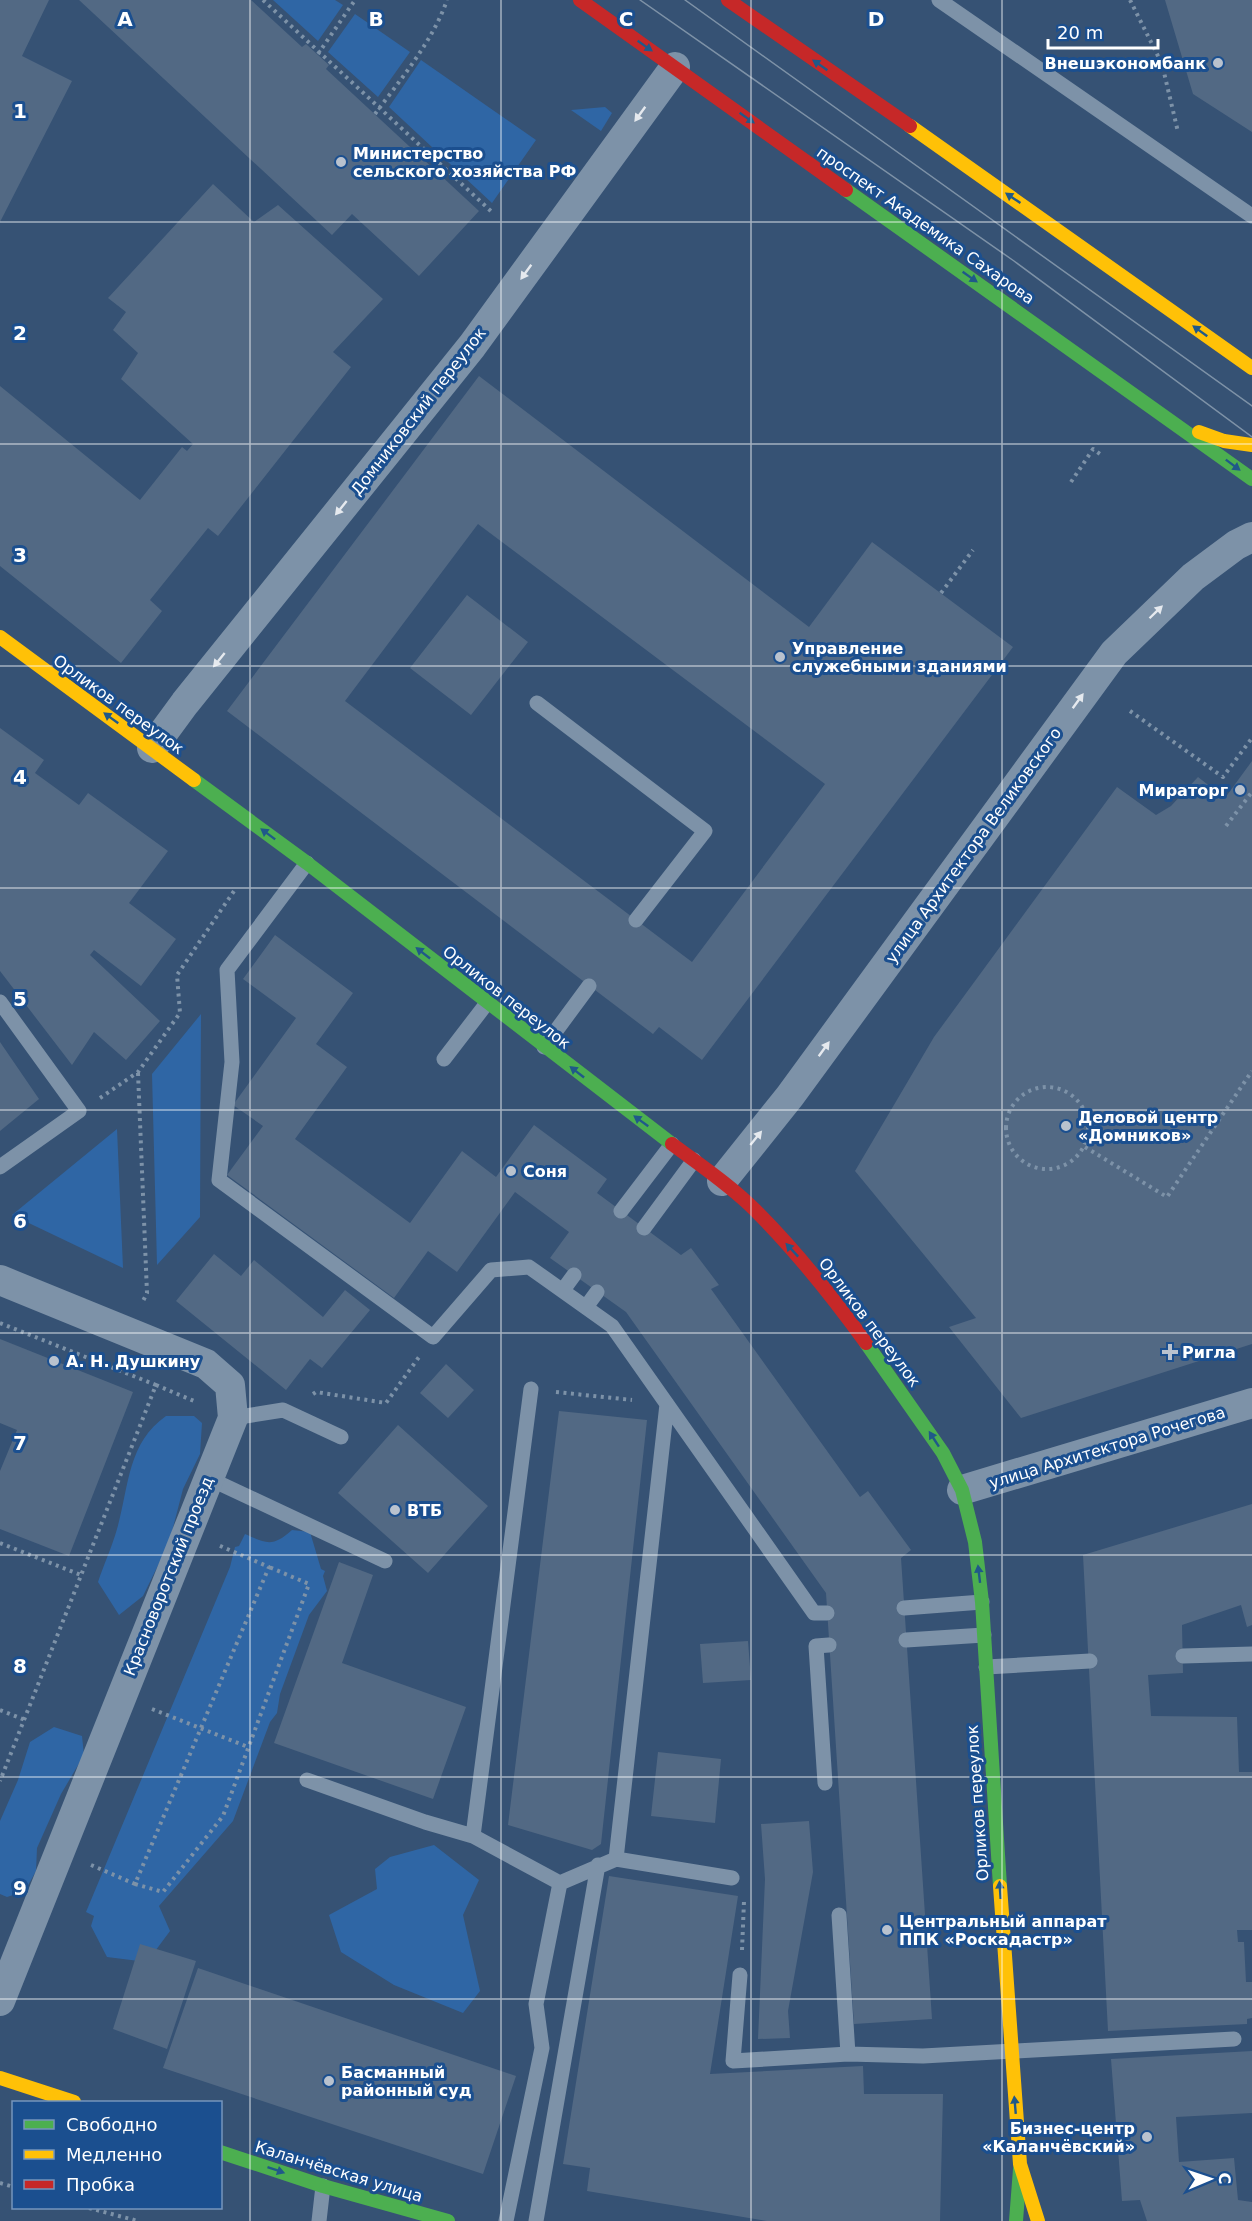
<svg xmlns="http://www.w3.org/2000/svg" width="1252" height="2221" font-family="'DejaVu Sans',sans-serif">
  <rect width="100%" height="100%" fill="#365274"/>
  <path fill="#2f66a5" d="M273 0H335L343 5 318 41Z
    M355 14 410 52 378 97 328 52Z
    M421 60 536 140 492 203 389 107Z
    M605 107 612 113 601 131 571 110Z
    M201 1014 200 1217 157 1265 152 1074Z
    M117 1129 123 1268 12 1215Z
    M166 1416H194L202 1423 200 1454 183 1489 169 1543 143 1596 119 1615 98 1582C104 1564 112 1547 117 1529 129 1488 127 1443 166 1416Z
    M292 1530 310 1532 321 1569 325 1571 323 1576 327 1591 309 1615 280 1694 277 1713 270 1722 233 1821 159 1906 170 1931 147 1962 107 1957 91 1926 94 1916 86 1912 230 1567 235 1547 239 1546 245 1534C267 1544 273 1547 292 1530Z
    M54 1727 82 1736 84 1755 61 1794 37 1848 36 1871 25 1891 7 1897 0 1894V1821L18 1780 30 1742Z
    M434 1845 479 1880 463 1915 480 1991 463 2013 394 1985 341 1952 329 1915 377 1889 375 1869 390 1857Z"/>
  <path fill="#526984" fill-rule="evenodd" d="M0 0H49L22 56 72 81 0 222Z
    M79 0H251L302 47 306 44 329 65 326 69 479 211 419 276 352 214 332 235Z
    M1165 0H1252V132L1193 94Z
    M213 184 254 222 278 205 383 299 333 352 351 367 218 536 208 528 150 600 162 611 121 663 0 566V386L140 500 182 447 187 451 193 444 121 379 138 353 113 330 126 312 108 298Z
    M479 376 809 627 872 542 1013 647 702 1060 659 1027 653 1034 227 711ZM478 524 825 784 692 962 345 701Z
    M467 595 528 642 471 715 410 668Z
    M0 728 44 760 35 773 79 805 88 793 168 851 129 903 176 939 141 986 94 950 90 955 160 1021 126 1060 94 1032 72 1065 0 971Z
    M1252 761V1344L1021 1418 949 1327 976 1318 855 1171 934 1037 1117 787 1156 815 1171 806 1198 777 1225 798Z
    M275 935 353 993 316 1044 347 1067 295 1139 410 1223 462 1151 496 1177 534 1125 607 1179 597 1193 681 1255 691 1248 719 1285 711 1289 860 1497 868 1491 911 1550 901 1558 932 2019 854 2024 826 1593 626 1312 550 1258 569 1232 515 1192 457 1272 428 1251 394 1298 227 1175 263 1126 233 1105 296 1018 243 979Z
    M0 1042 39 1099 0 1131Z
    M214 1254 241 1276 254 1260 323 1317 345 1290 370 1310 322 1368 310 1359 286 1390 176 1301Z
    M0 1339 133 1392 69 1556 0 1529V1471L17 1430 0 1423Z
    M446 1364 474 1390 448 1418 420 1393Z
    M559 1411 647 1420 601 1844 592 1850 508 1825Z
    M398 1425 488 1506 428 1573 338 1493Z
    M1252 1504V1625L1247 1627 1241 1605 1182 1625 1183 1673 1148 1675 1151 1716 1237 1717 1239 1772H1252V1930H1237L1238 1942H1244L1246 1982H1252V2018L1247 2019V2024L1108 2031 1083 1555Z
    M339 1562 373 1575 342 1663 466 1707 433 1799 274 1743Z
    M748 1641 751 1680 703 1683 700 1644Z
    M658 1752 721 1759 715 1823 651 1816Z
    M809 1821 813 1872 788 2011 790 2038 758 2039 765 1879 761 1824Z
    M609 1876 738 1896 710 2074 863 2066 864 2094H943L940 2221H767L587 2191 590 2168 563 2164Z
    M140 1944 196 1961 167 2049 113 2029Z
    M198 1968 516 2076 483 2174 163 2068Z
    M1252 2051V2113L1176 2117 1179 2162 1234 2158 1238 2200 1252 2202V2221H1147L1140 2200 1122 2201 1111 2059Z"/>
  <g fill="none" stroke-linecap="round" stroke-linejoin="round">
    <path stroke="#7d92a8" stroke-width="4" stroke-dasharray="3 4.5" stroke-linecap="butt" d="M263 0 493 213
      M1130 0 1162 64 1178 132
      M318 54 355 0
      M375 114C400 80 433 41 447 0
      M1071 482 1093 449 1103 456
      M941 593 973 550
      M1130 711 1223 777 1252 738
      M1226 826 1252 792
      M138 1073 147 1293 143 1301
      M1006 1128a41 41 0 1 1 82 0a41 41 0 1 1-82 0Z
      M100 1098 138 1072 180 1013 177 975 234 891
      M1085 1147 1167 1197 1252 1071
      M0 1323 156 1385 0 1781
      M156 1385 194 1401
      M556 1392 632 1400
      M313 1394 316 1392 386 1403 419 1357
      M0 1543 81 1575
      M152 1709 248 1747
      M0 1710 25 1720
      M91 1865 135 1884 269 1567 218 1545
      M135 1884 163 1892 223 1816 309 1584 269 1567
      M742 1950 744 1901
      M0 2183 14 2187
      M89 2208 138 2221"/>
    <path stroke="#7d92a8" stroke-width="15" d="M939 0 1252 216
      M537 703 705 831 636 920
      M307 863 227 970 232 1062 219 1180 433 1337 491 1270 529 1267 612 1326 814 1613H827
      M0 1002 79 1111 0 1167
      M544 1047 589 986
      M444 1059 487 1003
      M621 1211 672 1144
      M644 1228 694 1160
      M563 1290 574 1275
      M586 1307 597 1292
      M233 1418 283 1410 341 1437
      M208 1478 385 1561
      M904 1608 982 1602
      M906 1640 984 1635
      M1183 1656 1252 1654
      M986 1667 1090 1661
      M307 1780 425 1822 473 1836 560 1883 536 2004 542 2048 506 2221
      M825 1783 816 1646 829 1645
      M473 1836 531 1389
      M616 1859 732 1878
      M560 1883 616 1859 667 1404
      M839 1915 848 2054 923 2056 1234 2039
      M740 1975 733 2061 848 2054
      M319 2221 323 2186
      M536 2221 598 1865"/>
    <path stroke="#7d92a8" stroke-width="30" d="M152 748 185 703 472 346 675 67
      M722 1181 790 1096 1114 653 1193 577 1236 545 1252 537
      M0 1280 206 1364 230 1385 233 1418 0 2001
      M962 1490 1252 1403"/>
    <path stroke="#4caf50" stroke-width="14" d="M846 190 1252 479
      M194 780 307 863 672 1144
      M866 1343 943 1453 962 1490 975 1542 982 1602 1000 1886
      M220 2152 323 2186 448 2221
      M1016 2221 1020 2169"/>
    <path stroke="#ffc107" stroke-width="14" d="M910 126 1252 368
      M1199 432 1224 441 1252 445
      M0 637 194 780
      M1000 1886 1020 2164 1038 2221
      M0 2078 74 2102"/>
    <path stroke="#c62828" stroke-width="14" d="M580 0 846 190
      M728 0 910 126
      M672 1144C700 1165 730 1185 755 1210 796 1251 832 1296 866 1343"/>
    <path stroke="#7e92a7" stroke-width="1.5" d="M640 0 1014 261 1252 437
      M685 0 1252 406"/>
  </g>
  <defs><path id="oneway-solid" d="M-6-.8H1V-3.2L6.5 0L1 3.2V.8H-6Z" transform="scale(1.5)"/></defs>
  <g fill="#205989">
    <use href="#oneway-solid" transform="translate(645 46) rotate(35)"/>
    <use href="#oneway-solid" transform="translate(820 65) rotate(-145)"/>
    <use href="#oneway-solid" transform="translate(747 118) rotate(35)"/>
    <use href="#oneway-solid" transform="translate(1013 198) rotate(-146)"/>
    <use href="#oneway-solid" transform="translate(970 277) rotate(35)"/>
    <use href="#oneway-solid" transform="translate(1200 331) rotate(-144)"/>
    <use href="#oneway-solid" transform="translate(1233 465) rotate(37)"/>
    <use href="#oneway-solid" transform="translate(111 718) rotate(-144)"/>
    <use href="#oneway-solid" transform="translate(268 834) rotate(-143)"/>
    <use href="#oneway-solid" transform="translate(423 953) rotate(-142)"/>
    <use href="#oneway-solid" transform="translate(577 1072) rotate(-142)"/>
    <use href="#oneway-solid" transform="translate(641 1121) rotate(-144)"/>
    <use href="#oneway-solid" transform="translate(792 1250) rotate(-133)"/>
    <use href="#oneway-solid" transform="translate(934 1439) rotate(-123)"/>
    <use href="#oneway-solid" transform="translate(979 1574) rotate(-97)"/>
    <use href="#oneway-solid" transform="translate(1000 1890) rotate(-94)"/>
    <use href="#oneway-solid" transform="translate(1015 2105) rotate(-95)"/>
    <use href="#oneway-solid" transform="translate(276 2170) rotate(19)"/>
  </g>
  <g fill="#e5e9ee">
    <use href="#oneway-solid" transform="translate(640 114) rotate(126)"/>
    <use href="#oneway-solid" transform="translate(526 272) rotate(126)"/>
    <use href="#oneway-solid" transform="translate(341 508) rotate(129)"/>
    <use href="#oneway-solid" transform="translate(1156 612) rotate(-44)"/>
    <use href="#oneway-solid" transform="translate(219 660) rotate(129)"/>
    <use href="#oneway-solid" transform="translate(1078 701) rotate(-54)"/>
    <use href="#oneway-solid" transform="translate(824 1049) rotate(-54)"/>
    <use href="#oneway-solid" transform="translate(756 1138) rotate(-51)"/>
  </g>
  <path fill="none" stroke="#fff" stroke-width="1.5" stroke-opacity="0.55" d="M250 0V2221M501 0V2221M751 0V2221M1002 0V2221M0 222H1252M0 444H1252M0 666H1252M0 888H1252M0 1110H1252M0 1333H1252M0 1555H1252M0 1777H1252M0 1999H1252"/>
  <g fill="#b9c2ce" stroke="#1b4f8f" stroke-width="2">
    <circle cx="1218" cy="63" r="6"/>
    <circle cx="341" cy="162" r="6"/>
    <circle cx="780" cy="657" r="6"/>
    <circle cx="1240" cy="790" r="6"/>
    <circle cx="1066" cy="1126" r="6"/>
    <circle cx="511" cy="1171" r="6"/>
    <path d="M1167 1343h6v6h6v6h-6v6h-6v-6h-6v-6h6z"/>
    <circle cx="54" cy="1361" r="6"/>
    <circle cx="395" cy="1510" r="6"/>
    <circle cx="887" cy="1930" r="6"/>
    <circle cx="329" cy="2081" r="6"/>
    <circle cx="1147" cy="2137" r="6"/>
  </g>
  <g text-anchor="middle" stroke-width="6" stroke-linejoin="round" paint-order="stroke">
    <g font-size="16" font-weight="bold" fill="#fff" stroke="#1b4f8f" text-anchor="start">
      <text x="1206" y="69" text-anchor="end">Внешэкономбанк</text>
      <text x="353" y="159">Министерство<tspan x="353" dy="18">сельского хозяйства РФ</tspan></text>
      <text x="792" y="654">Управление<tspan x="792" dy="18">служебными зданиями</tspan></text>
      <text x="1228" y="796" text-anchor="end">Мираторг</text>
      <text x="1078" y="1123">Деловой центр<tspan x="1078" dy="18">«Домников»</tspan></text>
      <text x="523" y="1177">Соня</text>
      <text x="1182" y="1358">Ригла</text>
      <text x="66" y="1367">А. Н. Душкину</text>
      <text x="407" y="1516">ВТБ</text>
      <text x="899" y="1927">Центральный аппарат<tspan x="899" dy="18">ППК «Роскадастр»</tspan></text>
      <text x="341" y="2078">Басманный<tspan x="341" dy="18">районный суд</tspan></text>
      <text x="1135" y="2134" text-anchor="end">Бизнес-центр<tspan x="1135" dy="18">«Каланчёвский»</tspan></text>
    </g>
    <g font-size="16" fill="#fff" stroke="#1b4f8f">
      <text transform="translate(926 225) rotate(35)" y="6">проспект Академика Сахарова</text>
      <text transform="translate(418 411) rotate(-52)" y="6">Домниковский переулок</text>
      <text transform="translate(119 704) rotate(36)" y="6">Орликов переулок</text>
      <text transform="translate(973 845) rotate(-54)" y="6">улица Архитектора Великовского</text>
      <text transform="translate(507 997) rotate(38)" y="6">Орликов переулок</text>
      <text transform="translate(870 1322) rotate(53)" y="6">Орликов переулок</text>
      <text transform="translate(1107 1447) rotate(-17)" y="6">улица Архитектора Рочегова</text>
      <text transform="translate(168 1576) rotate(-68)" y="6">Красноворотский проезд</text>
      <text transform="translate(977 1803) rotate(-94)" y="6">Орликов переулок</text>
      <text transform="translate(339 2171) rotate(17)" y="6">Каланчёвская улица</text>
    </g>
  </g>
  <g font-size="20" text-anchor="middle" font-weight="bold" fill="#fff" stroke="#1b4f8f" stroke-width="6" stroke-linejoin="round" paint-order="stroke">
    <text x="125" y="26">A</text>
    <text x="376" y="26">B</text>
    <text x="626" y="26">C</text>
    <text x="876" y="26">D</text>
    <text x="20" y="118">1</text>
    <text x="20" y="340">2</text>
    <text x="20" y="562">3</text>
    <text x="20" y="784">4</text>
    <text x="20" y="1006">5</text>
    <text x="20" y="1228">6</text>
    <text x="20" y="1450">7</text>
    <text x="20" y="1673">8</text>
    <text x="20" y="1895">9</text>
  </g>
  <rect x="12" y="2101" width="210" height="108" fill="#1b4f8f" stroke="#7695bc" stroke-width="1.5"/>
  <rect x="24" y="2120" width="30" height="9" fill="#4caf50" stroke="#7695bc" stroke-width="1.5"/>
  <text x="66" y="2131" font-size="18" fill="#ffffff">Свободно</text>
  <rect x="24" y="2150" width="30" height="9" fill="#ffc107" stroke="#7695bc" stroke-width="1.5"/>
  <text x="66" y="2161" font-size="18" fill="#ffffff">Медленно</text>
  <rect x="24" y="2180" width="30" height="9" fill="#c62828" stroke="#7695bc" stroke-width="1.5"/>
  <text x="66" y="2191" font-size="18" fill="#ffffff">Пробка</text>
  <g transform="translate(1210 2179) rotate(88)" stroke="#1b4f8f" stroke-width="4.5" paint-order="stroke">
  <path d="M0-4.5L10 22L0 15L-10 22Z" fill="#ffffff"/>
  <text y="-9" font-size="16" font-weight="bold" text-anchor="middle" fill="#ffffff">С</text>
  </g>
  <path d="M1048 39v9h110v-9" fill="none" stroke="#ffffff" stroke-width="3"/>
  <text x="1057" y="39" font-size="18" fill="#ffffff" stroke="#1b4f8f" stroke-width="4.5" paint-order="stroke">20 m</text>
</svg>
